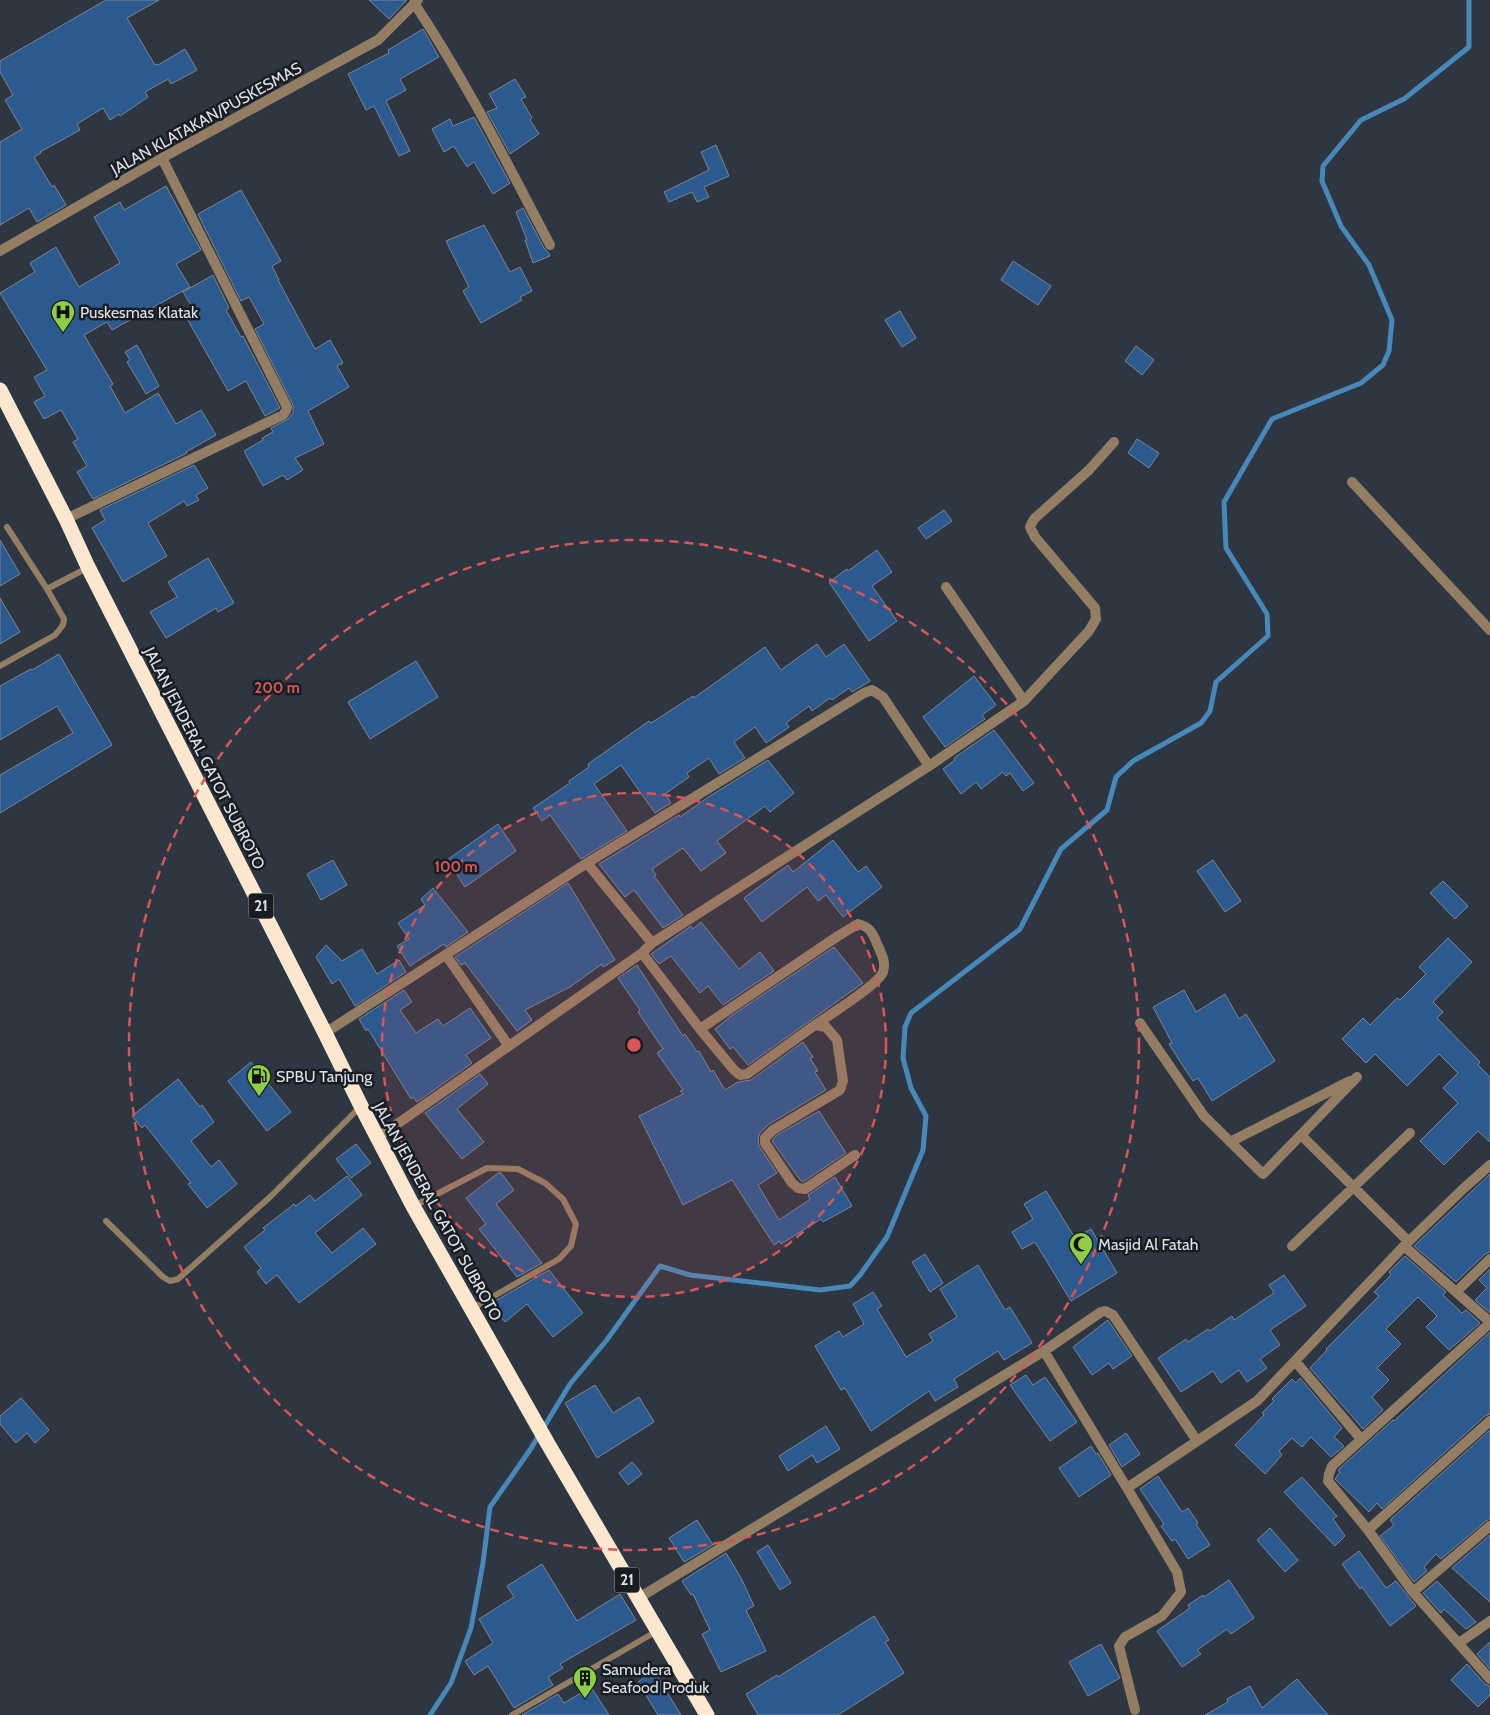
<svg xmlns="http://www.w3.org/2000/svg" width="1490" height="1715" font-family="Cabin,sans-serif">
  <rect width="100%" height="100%" fill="#2d3641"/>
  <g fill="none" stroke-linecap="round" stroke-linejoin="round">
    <path stroke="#4788b8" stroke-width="5" d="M430 1715 451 1683 471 1628 483 1563 490 1507 530 1450 570 1384 606 1341 660 1266 690 1275 820 1290 850 1286 860 1275 887 1237 923 1150 926 1116 911 1088 903 1058 905 1027 911 1013 1020 929 1061 849 1107 810 1116 777 1133 761 1201 723 1210 711 1216 682 1268 636 1267 614 1226 548 1224 502 1272 419 1361 383 1383 365 1389 351 1392 320 1369 265 1341 226 1322 181 1323 166 1361 120 1404 99 1469 47V0"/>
  </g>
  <path fill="#2c598e" stroke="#7c8694" d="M106 0H159L127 18 155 65 157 64 158 65 185 49 197 70 171 84 168 79 145 92 148 97 120 116 119 114 110 120 103 108 77 124 80 130 40 152 41 153 34 157 52 187 54 185 66 205 37 222 29 208 0 225V142L22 129 5 100 13 95 0 72V61Z
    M369 0H407L389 19Z
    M423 29 439 57 400 79 406 90 386 101 410 151 399 156 374 106 366 110 348 74 389 53 388 50Z
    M515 79 526 97 521 99 532 118 530 120 539 134 510 154 487 112 497 108 489 94Z
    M474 117 510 183 493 194 474 162 467 167 454 146 444 152 432 129 450 119 453 126Z
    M716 145 729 176 704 187 709 197 697 202 692 192 669 202 664 192 709 170 701 152Z
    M166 186 201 250 176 264 190 287 112 330 107 322 84 335 113 384 110 386 125 413 158 393 176 424 201 410 216 435 186 452 187 453 93 499 77 472 87 466 73 442 78 439 61 410 44 419 34 402 45 396 34 377 47 370 0 293 35 272 30 263 56 247 79 287 120 263 94 217 120 202 124 210Z
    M241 190 281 261 272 266 279 280H278L315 349 330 340 343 363 337 366 349 387 308 411 324 444 295 458 303 470 287 480 283 475 263 486 244 451 263 440 262 438 273 432 271 428 288 419 293 413V405L255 329 264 324 249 297 241 301 198 214Z
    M523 208 544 248 548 252 550 256 533 263 525 240H527L516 212Z
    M484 225 510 272 520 267 532 291 520 297 522 300 481 323 463 291 469 287 446 241Z
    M1013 261 1051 286 1038 305 1001 280Z
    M213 275 229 308 226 310 241 337 243 336 280 408 265 416 246 381 228 391 185 315 194 310 183 292Z
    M900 311 916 338 902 347 885 320Z
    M137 345 159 386 146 394 127 362 130 360 125 352Z
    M1136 346 1154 360 1142 375 1125 361Z
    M1137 439 1159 453 1149 468 1128 453Z
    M194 465 208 488 196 495 199 500 187 506 184 501 148 523 167 556 123 582 92 528 105 520 100 510Z
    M944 510 952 521 926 539 918 528Z
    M0 540 20 574 0 586Z
    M877 550 892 572 872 586 897 621 869 641 829 582 847 569 848 571Z
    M208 558 234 603 218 612 216 608 166 638 150 612 177 597 168 582Z
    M0 598 20 632 0 644Z
    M817 644 826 657 844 644 870 681 852 692 849 688 832 700 830 698 812 711 809 706 786 723 789 727 766 743 755 727 734 742 745 758 719 774 709 758 687 773 689 777 665 794 671 803 655 813 621 765 594 784 627 831 581 859 550 815 542 821 533 808 570 783 569 781 589 767 588 764 649 721 651 723 693 696 694 698 765 647 781 670Z
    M59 654 112 745 0 813V775L73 733 57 706 0 740V686L31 669 32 670Z
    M416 661 438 697 370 739 348 702Z
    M974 676 996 705 982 715 985 719 945 747 923 717Z
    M994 730 1034 783 1023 791 1010 773 1006 776 1003 772 981 789 976 782 961 794 943 769 955 760 954 758Z
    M768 760 794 793 770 812 765 806 717 841 726 853 701 871 683 848 652 869 656 875 654 876 683 915 663 928 634 890 625 897 599 864 679 815 680 817 710 796Z
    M498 824 516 851 465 887 447 860Z
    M833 840 858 872 866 866 882 887 843 917 826 895 818 901 807 887 762 922 744 898 788 865 793 872Z
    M333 860 347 885 321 900 307 874Z
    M1213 860 1241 901 1225 912 1197 871Z
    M1443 881 1468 906 1455 919 1430 893Z
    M568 883 615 960 603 967 602 964 570 987 525 1010 532 1020 517 1031 465 963 461 965 455 957Z
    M433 888 468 932 446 947 444 944 410 966 397 946 409 939 398 923 425 905 421 899Z
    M701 922 739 969 760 952 774 971 723 1005 708 986 700 993 671 956 659 964 651 954 691 926 693 929Z
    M1448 938 1472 962 1433 1002 1443 1012 1437 1018 1480 1062 1478 1065 1490 1077V1142L1478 1131 1444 1165 1420 1141 1458 1103 1443 1088 1458 1073 1439 1054 1407 1086 1375 1054 1366 1063 1342 1039 1363 1018 1370 1025 1397 998 1400 1000 1426 974 1419 967Z
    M326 945 342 961 362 949 377 974 399 960 406 972 355 1006 339 979 332 984 316 957Z
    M834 947 863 983 748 1065 733 1047 730 1049 715 1029 731 1016Z
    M637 965 683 1036 685 1034 697 1052 699 1051 711 1072 713 1070 725 1090 738 1082 751 1080 803 1042 813 1057 810 1058 818 1071 815 1072 826 1090 769 1124 760 1133 758 1138 759 1146 777 1173 758 1185 779 1220 809 1200 810 1199 808 1195 835 1177 852 1206 823 1222 821 1219 781 1244 780 1241 774 1245 732 1180 683 1205 639 1116 683 1094 680 1091 683 1090 657 1053 663 1049 638 1012 640 1010 618 978Z
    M404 990 412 1002 400 1010 416 1033 438 1019 443 1026 470 1008 491 1038 466 1055 472 1063 417 1102 413 1097 411 1099 368 1029 366 1031 359 1019Z
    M1184 990 1196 1012 1225 994 1239 1019 1246 1014 1275 1061 1212 1101 1198 1078 1193 1081 1183 1066 1169 1044 1172 1043 1153 1007Z
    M251 1062 291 1112 267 1131 228 1081Z
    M480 1074 488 1084 457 1109 484 1142 462 1159 425 1113Z
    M178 1079 200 1107 202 1105 214 1122 191 1141 211 1167 219 1160 237 1184 207 1208 188 1184 191 1183 145 1125 142 1128 132 1116Z
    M819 1111 846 1153 803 1182 801 1181 772 1141 777 1135Z
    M356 1144 371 1163 351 1178 336 1159Z
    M498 1173H501L514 1190 496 1204 542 1263 517 1277 479 1229 486 1224 466 1198Z
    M1490 1174V1252L1485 1254 1456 1282 1414 1246Z
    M347 1176 362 1195 315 1233 332 1253 363 1228 376 1244 299 1303 277 1275 266 1284 257 1272 261 1268 244 1247 265 1230 263 1228 294 1204 296 1206 310 1195 315 1201Z
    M1046 1191 1075 1238 1091 1229 1117 1273 1071 1301 1035 1242 1022 1249 1012 1232 1033 1219 1024 1204Z
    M925 1254 943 1283 930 1292 912 1262Z
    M1405 1256 1446 1292 1443 1295 1462 1313 1466 1310 1480 1323 1449 1350 1426 1327 1437 1316 1418 1297 1386 1329 1401 1344 1377 1368 1389 1380 1372 1397 1383 1410 1363 1429 1310 1368 1327 1350 1326 1349 1379 1296 1374 1292 1391 1275 1389 1272Z
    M978 1265 1005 1310 1010 1307 1032 1343 1004 1360 998 1351 954 1379 958 1387 935 1401 929 1391 871 1431 845 1388 841 1390 815 1346 839 1331 843 1337 864 1324 853 1304 873 1292 882 1306 877 1309 906 1357 933 1341 929 1334 957 1317 940 1289Z
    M1490 1269V1313L1475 1300 1487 1288 1479 1280Z
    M549 1270 583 1313 553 1337 527 1304 505 1322 490 1304Z
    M1284 1275 1306 1306 1270 1330 1280 1345 1260 1359 1267 1368 1247 1382 1239 1370 1221 1383 1213 1371 1181 1392 1158 1358 1186 1339 1188 1342 1208 1329 1210 1331 1232 1316 1234 1320 1274 1293 1269 1285Z
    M1108 1320 1132 1356 1113 1369 1109 1363 1092 1375 1073 1347Z
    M1490 1332V1414L1485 1416 1382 1509 1377 1503 1369 1512 1335 1479 1340 1472 1338 1470 1393 1420 1394 1421Z
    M1026 1375 1033 1385 1045 1377 1077 1422 1050 1441 1010 1385Z
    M1300 1378 1342 1428 1334 1437 1344 1446 1331 1457 1311 1437 1302 1447 1292 1438 1279 1451 1282 1455 1265 1474 1235 1445 1264 1415 1262 1413 1274 1401 1272 1399 1292 1379 1296 1383Z
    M595 1385 613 1413 639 1397 654 1422 597 1458 565 1403Z
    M21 1398 49 1430 35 1443 27 1433 16 1443 0 1424V1416Z
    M826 1426 840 1449 817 1463 812 1455 788 1471 779 1456Z
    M1490 1430V1519L1486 1521 1441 1559 1436 1554 1424 1567 1427 1571 1414 1582 1380 1536 1394 1525 1390 1520Z
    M1126 1433 1140 1454 1122 1467 1109 1445Z
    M1091 1446 1096 1454 1098 1453 1111 1475 1079 1497 1059 1468Z
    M632 1462 642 1474 628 1485 619 1473Z
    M1158 1476 1182 1512 1188 1508 1198 1523 1196 1524 1210 1545 1188 1559 1175 1539 1172 1541 1161 1526 1164 1524 1140 1489Z
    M1302 1477 1337 1516 1333 1519 1345 1536 1335 1546 1284 1492Z
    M697 1520 713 1545 684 1562 669 1538Z
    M1270 1528 1298 1560 1285 1572 1257 1540Z
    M1490 1535V1602L1452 1568Z
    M768 1545 791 1583 780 1590 757 1552Z
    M1359 1551 1386 1588 1396 1581 1416 1606 1390 1626 1362 1587 1360 1589 1342 1564Z
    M726 1553 741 1578 754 1606 746 1610 766 1651 721 1672 702 1634 710 1630 693 1594 691 1595 682 1581Z
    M542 1564 577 1621 620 1594 636 1620 560 1664 563 1668 548 1677 553 1685 514 1708 488 1666 474 1675 465 1661 493 1643 479 1619 514 1597 507 1586Z
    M1229 1580 1254 1618 1231 1634 1227 1629 1197 1650 1201 1654 1182 1667 1157 1631 1190 1608 1188 1605 1203 1595 1204 1597Z
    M1437 1581 1476 1622 1466 1629 1444 1609 1441 1613 1423 1593Z
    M874 1616 889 1640 885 1642 904 1673 838 1715H758L746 1694 777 1675 778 1677Z
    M1490 1642V1669L1477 1654Z
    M1101 1644 1120 1678 1088 1696 1069 1662Z
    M1467 1664 1485 1684 1490 1686V1695L1478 1707 1451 1680Z
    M654 1671 681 1715H658L638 1682Z
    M1297 1679 1328 1715H1205L1228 1702 1227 1699 1250 1686 1262 1708Z
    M591 1687 609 1715H522L558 1694 564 1703Z"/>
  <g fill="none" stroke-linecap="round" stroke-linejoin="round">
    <path stroke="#937e64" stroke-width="6" d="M7 527 47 589 87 568
      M0 666 55 635 63 625 64 619 47 589
      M414 1206 487 1168 518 1169 545 1183 563 1199 576 1224 571 1246 559 1259 471 1309
      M106 1221 163 1277 170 1281 178 1279 270 1197 360 1107
      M512 1715 657 1631"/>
    <path stroke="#937e64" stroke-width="10" d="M414 3C466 81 507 163 550 245
      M0 251 162 158 378 40 418 0
      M1352 482 1490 630
      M66 519 283 415 286 411 287 407 162 158
      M946 587 1024 701
      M587 863 652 943
      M642 953 700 1029 734 1070 740 1075 747 1074 815 1025 826 1027 837 1040 843 1081 840 1090 773 1130 765 1138V1143L792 1183 798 1188 805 1189 855 1155
      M446 955 508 1045
      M1140 1023 1204 1116 1263 1174 1357 1077
      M700 1029 838 936 858 924C871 927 873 934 878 946 882 955 886 962 883 972 879 984 828 1016 815 1025
      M325 1033 587 863 864 693 872 690 883 697 929 766
      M1302 1136 1408 1241
      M377 1138 642 953 652 943 929 766 1024 701 1089 631 1096 619 1095 608 1035 537 1030 527 1034 519 1089 470 1114 442
      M1230 1142 1350 1081
      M1292 1246 1410 1133
      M1404 1246 1490 1322
      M1456 1292 1490 1259
      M1490 1323 1332 1466 1329 1474 1328 1481 1368 1530 1413 1592 1490 1679
      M1044 1351 1101 1312 1105 1311 1113 1315 1197 1441
      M1295 1361 1361 1439
      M1127 1488 1177 1572 1181 1592 1162 1616 1125 1637 1119 1646 1135 1710
      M1368 1530 1490 1421
      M1413 1592 1490 1526
      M637 1599 1044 1351 1127 1488 1257 1401 1404 1246 1463 1189 1490 1165
      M1459 1643 1490 1621"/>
    <path stroke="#fde8cf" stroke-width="15" d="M0 390 66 519 88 567 325 1033 361 1106 413 1206 548 1444 707 1715"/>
  </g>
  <circle cx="634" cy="1045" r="252" fill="#d85658" fill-opacity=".12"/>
  <g fill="none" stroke="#d85658" stroke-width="2.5" stroke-dasharray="9 6">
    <circle cx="634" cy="1045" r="252"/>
    <circle cx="634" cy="1045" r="505"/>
  </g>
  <defs>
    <g id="hospital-pin" transform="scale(1.25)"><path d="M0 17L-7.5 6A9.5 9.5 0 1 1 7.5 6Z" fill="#8fcd42" stroke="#191d22"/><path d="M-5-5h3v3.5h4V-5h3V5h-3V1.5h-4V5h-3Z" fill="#111"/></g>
    <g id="fuel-pin" transform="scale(1.25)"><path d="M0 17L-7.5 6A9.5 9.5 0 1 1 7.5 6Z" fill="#8fcd42" stroke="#191d22"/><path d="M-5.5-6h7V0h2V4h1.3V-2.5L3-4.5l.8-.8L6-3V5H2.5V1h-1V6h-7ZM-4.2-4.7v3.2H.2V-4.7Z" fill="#111"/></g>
    <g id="mosque-pin" transform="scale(1.25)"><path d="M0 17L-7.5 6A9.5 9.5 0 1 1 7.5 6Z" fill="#8fcd42" stroke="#191d22"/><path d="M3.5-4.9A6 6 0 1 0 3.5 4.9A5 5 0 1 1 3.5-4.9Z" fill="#111"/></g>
    <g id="building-pin" transform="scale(1.25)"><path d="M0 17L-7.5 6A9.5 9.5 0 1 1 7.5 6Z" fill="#8fcd42" stroke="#191d22"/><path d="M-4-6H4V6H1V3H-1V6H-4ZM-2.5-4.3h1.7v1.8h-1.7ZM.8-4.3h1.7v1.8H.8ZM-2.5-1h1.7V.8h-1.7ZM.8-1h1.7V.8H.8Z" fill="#111"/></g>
  </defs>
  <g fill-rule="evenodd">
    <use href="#hospital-pin" x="63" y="312"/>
    <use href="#fuel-pin" x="259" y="1076"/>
    <use href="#mosque-pin" x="1081" y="1244"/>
    <use href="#building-pin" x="585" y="1678"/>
  </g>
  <g text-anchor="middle" stroke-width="5" stroke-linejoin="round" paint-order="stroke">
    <g fill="#191d22" stroke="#a2a7ae" stroke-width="1">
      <rect x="248.5" y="893.5" width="25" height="25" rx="4"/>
      <rect x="614.5" y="1567.5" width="25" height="25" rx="4"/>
    </g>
    <g font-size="15" font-weight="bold" fill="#dce2ea">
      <text x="261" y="911">21</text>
      <text x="627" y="1585">21</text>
    </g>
    <g font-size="16" fill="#dce2ea" stroke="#191d22">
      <text transform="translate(206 118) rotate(-29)" y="6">JALAN KLATAKAN/PUSKESMAS</text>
      <text transform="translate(205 758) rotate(63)" y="6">JALAN JENDERAL GATOT SUBROTO</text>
      <text transform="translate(438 1211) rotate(61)" y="6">JALAN JENDERAL GATOT SUBROTO</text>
    </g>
    <g font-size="16" fill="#dce2ea" stroke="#191d22" text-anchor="start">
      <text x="80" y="318">Puskesmas Klatak</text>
      <text x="276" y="1082">SPBU Tanjung</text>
      <text x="1098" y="1250">Masjid Al Fatah</text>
      <text x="602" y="1675">Samudera<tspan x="602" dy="18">Seafood Produk</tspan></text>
    </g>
  </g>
  <circle cx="634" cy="1045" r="8" fill="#d85658" stroke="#191d22" stroke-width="2.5"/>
  <g font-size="15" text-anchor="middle" font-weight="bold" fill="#d85658" stroke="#191d22" stroke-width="5" stroke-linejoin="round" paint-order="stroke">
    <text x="277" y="693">200 m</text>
    <text x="456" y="872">100 m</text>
  </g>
</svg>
